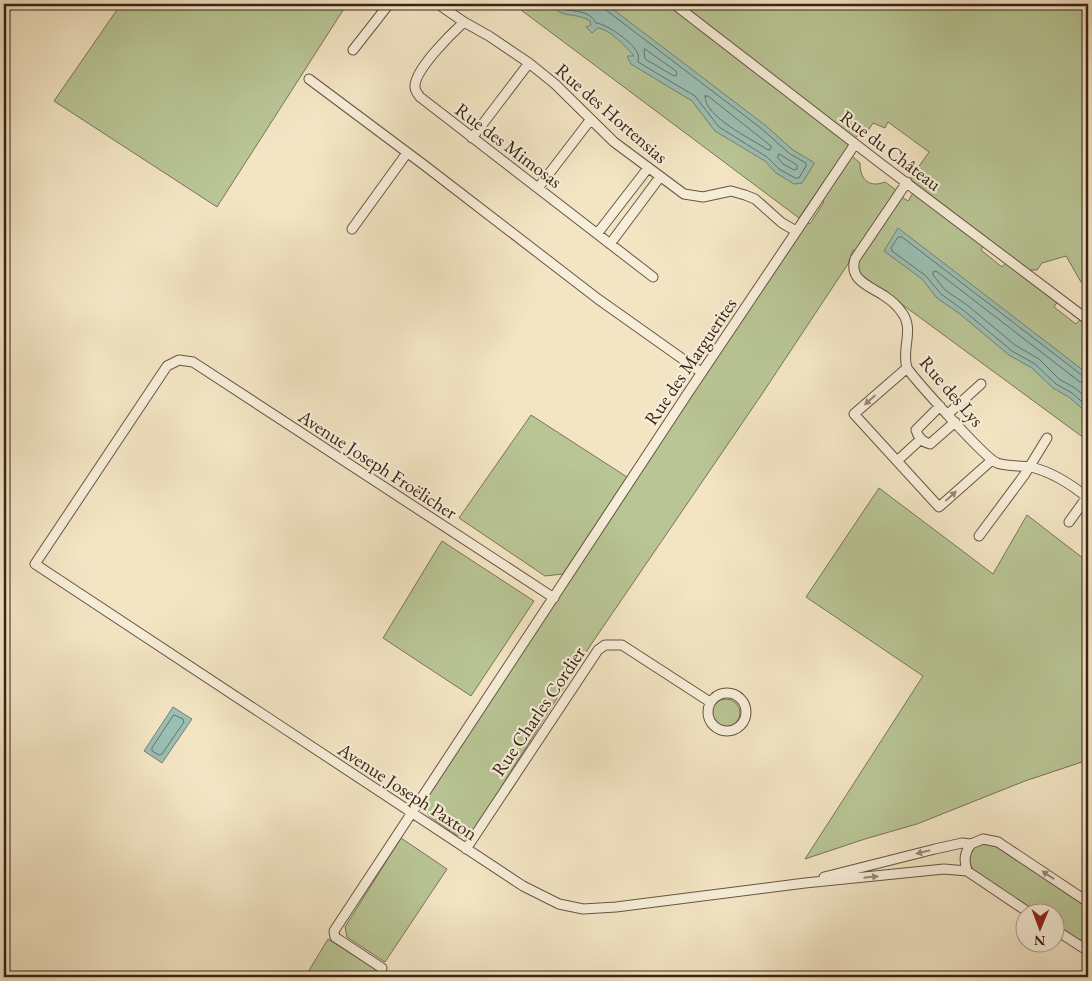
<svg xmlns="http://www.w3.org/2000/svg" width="1092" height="981" font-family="'EB Garamond',serif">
  <rect width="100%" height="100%" fill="#f3e5c4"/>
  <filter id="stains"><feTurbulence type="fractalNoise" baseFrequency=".004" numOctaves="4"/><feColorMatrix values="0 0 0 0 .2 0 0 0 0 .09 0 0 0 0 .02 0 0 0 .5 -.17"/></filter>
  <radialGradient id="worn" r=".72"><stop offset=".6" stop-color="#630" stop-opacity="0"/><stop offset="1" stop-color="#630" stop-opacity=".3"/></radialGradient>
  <path fill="#b9c595" stroke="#797456" d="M121 4H347L217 207 54 101Z
    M513 4H1088V283L1081 282 1066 256 1042 263 1037 270H1029L910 179 929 152 888 122 885 128 873 123 865 135H858L849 145 799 218Z
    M852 156 860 163C860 180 869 188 885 182L896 190 856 251 853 250 848 264 760 397 590 646 474 830 464 835H456L429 816 424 807 428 795 805 222 810 224 824 202 821 199Z
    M913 193 985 244 981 250 1002 267 1007 261 1058 301 1054 307 1076 324 1081 318 1088 324V441L858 272 856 266 900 196 908 201Z
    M531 415 627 477 563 574 545 576 459 518Z
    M879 488 993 574 1027 515 1088 562V760L1025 781 917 824 865 839 805 859 923 676 806 597Z
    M442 541 534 601 471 696 383 638Z
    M712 713a14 14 0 1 1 28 0a14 14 0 1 1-28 0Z
    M401 838 447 869 385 962 347 937 345 927Z
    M980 843 995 846 1088 908V946L1055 924 1054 914 1038 913 976 873C965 860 966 852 980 843Z
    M328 939 378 971 375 977H305Z"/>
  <path fill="#9bbfb4" stroke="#748175" d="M551 4H606L765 125 793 150 813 162 814 164 802 183 794 184 776 173 765 161 715 131 692 101 631 64 627 56H634C625 46 611 30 598 28L592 33 586 27 591 25 590 21C573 11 563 20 551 4Z
    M898 228 1088 374V414L1069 397 1053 388 1032 368 1009 355 960 314 937 298 922 279 884 251Z
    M173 707 192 719 162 763 144 751Z"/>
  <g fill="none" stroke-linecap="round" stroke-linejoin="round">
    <path stroke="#6a7166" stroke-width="1" d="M557 4C566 16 586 5 596 23 607 24 634 43 638 54 639 57 638 59 638 62L695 96 719 127 767 157 779 169 795 178H799L806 166V163L790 154 762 129 606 10 604 4
      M645 49 676 71 677 75 674 76 645 59 644 51Z
      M705 96H708L771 146V149L768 150C752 139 704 117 705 96Z
      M779 154 797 165V169L794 170 783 164 778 158Z
      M1088 378 1083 376 902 237H898L891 248 892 251 926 276 941 294 963 310 1012 351 1035 364 1056 384 1072 393 1088 407
      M1088 384 1080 382 936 271 933 272V275L945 290 967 305 1015 345 1039 359 1059 379 1075 388 1088 399
      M174 715 183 719 184 722 162 754 159 755 152 751V748Z"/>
    <g stroke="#685442" stroke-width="11">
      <path id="street" d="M438 4 464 22 489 36 529 63 555 84 614 142 684 194 703 197 731 191 745 195 755 199 782 223 796 231
        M674 4 880 163 1088 320
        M464 22C452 33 414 70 415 87 415 91 418 94 420 97L653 277
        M353 50 389 4
        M309 79 424 165 598 299 701 372
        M472 138 529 63
        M907 182 855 259C848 281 872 287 886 297 892 301 899 308 903 314 914 331 901 350 907 368 917 382 985 458 997 463 1009 467 1019 465 1031 467 1052 472 1072 485 1088 498
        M538 188 591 119
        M352 229 407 153
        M597 234 648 168
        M610 244 660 177
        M907 368 854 414 939 507 992 460
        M940 406 916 430C918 437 922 442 930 444L955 422
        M948 414 981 384
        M897 461 921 439
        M1069 522 1087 497
        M979 536 1025 474 1047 438
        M554 598 193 362 179 360 167 366 35 564 523 886 559 904 583 909 616 907 805 883 944 869 967 871
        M708 712a19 19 0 1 1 38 0a19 19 0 1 1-38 0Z
        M466 849 598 650 605 645H622L710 702
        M824 877 935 849 962 843 971 844
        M1031 914 967 871C964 861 964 853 971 844L983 839 998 842 1088 902
        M1054 929 1088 951
        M382 968 335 937 334 931 688 393 855 144"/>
    </g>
    <use href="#street" stroke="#f7eed9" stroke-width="9"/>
  </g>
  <defs><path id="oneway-solid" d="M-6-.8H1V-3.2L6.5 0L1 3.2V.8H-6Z" transform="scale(1.25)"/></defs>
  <g fill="#988878">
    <use href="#oneway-solid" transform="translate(870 400) rotate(138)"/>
    <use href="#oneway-solid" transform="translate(951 496) rotate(-42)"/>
    <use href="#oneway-solid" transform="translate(923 852) rotate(166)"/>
    <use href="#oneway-solid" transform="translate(1048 875) rotate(-146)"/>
    <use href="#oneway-solid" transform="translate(871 877) rotate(-6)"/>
  </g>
  <g text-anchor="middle" stroke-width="4.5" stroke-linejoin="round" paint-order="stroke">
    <g font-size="19" fill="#392317" stroke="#f7eed9">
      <text transform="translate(612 113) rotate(41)" y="7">Rue des Hortensias</text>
      <text transform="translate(509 145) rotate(37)" y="7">Rue des Mimosas</text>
      <text transform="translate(891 150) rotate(37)" y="7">Rue du Château</text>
      <text transform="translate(690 361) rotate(-56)" y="7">Rue des Marguerites</text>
      <text transform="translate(952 391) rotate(49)" y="7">Rue des Lys</text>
      <text transform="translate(378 464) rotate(33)" y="7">Avenue Joseph Froëlicher</text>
      <text transform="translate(538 711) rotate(-56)" y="7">Rue Charles Cordier</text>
      <text transform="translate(408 791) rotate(33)" y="7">Avenue Joseph Paxton</text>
    </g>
  </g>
  <rect width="1092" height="981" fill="none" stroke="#f3e5c4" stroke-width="20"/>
  <rect x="5" y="5" width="1082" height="971" fill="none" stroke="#392317" stroke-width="2.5"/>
  <rect x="10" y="10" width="1072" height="961" fill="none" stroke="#392317"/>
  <g transform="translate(1040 928) rotate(181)"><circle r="24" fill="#f7eed9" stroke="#ab9d8b"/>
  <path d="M0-4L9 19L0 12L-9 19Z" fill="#8f2418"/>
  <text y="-8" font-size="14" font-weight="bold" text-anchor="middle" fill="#392317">N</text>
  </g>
  <rect width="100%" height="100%" filter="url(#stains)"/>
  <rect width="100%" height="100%" fill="url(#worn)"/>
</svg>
